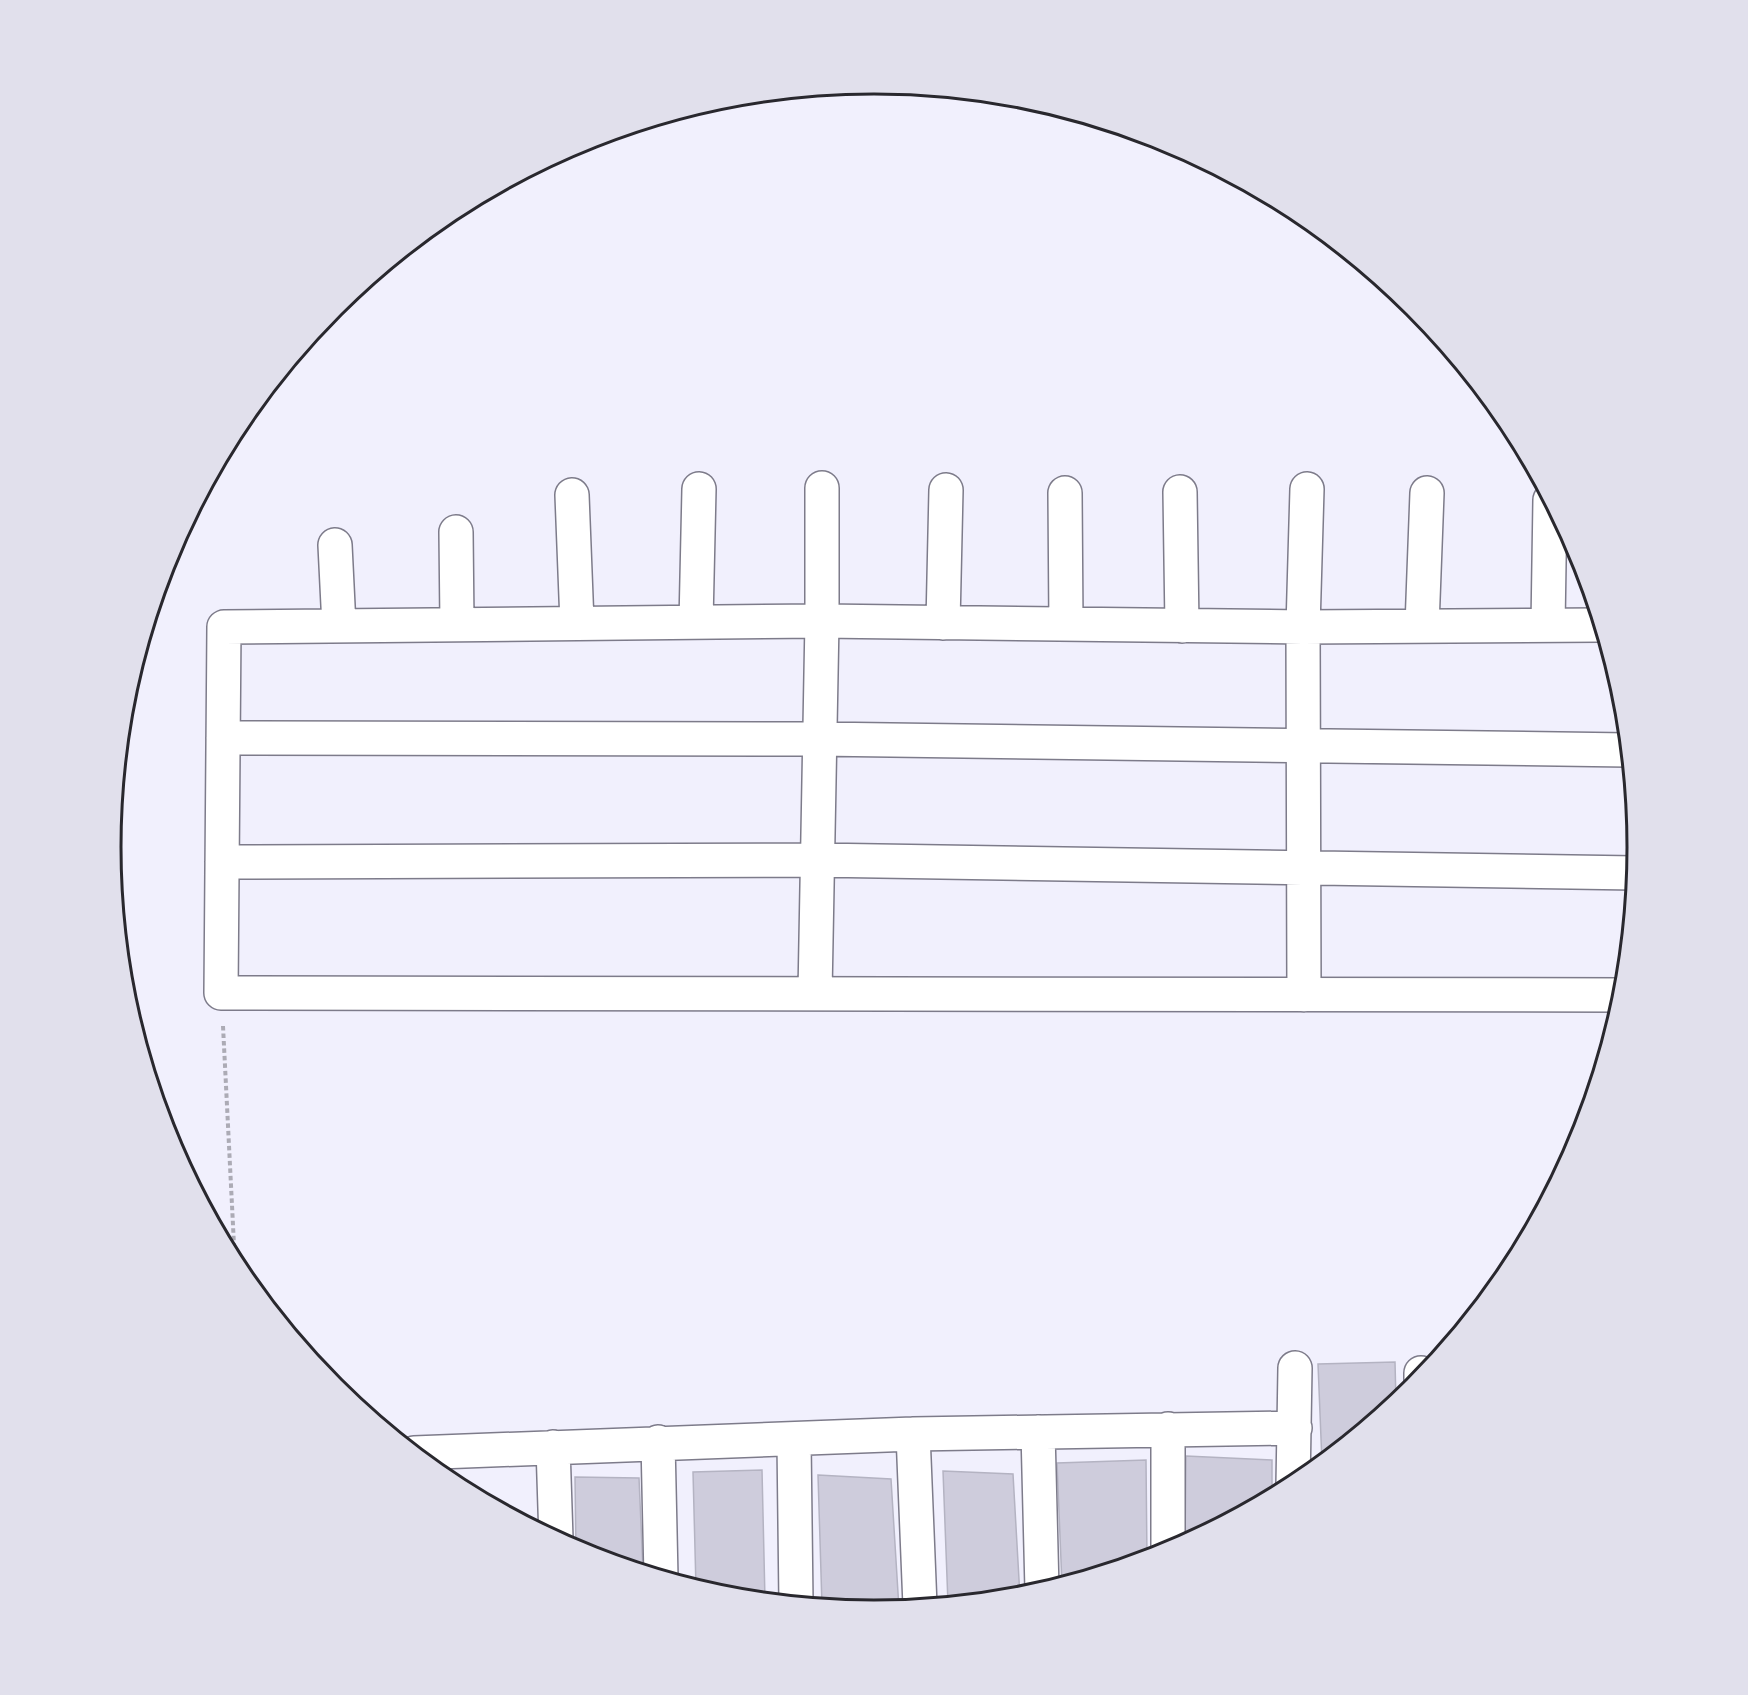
<svg xmlns="http://www.w3.org/2000/svg" width="1748" height="1695" font-family="Manrope,sans-serif">
  <rect width="100%" height="100%" fill="#f1f0fd"/>
  <path fill="#ceccdc" stroke="#b4b3c2" stroke-width="1.5" d="M1395 1362 1396 1402 1322 1463 1318 1364Z
    M1186 1456 1272 1460V1496L1185 1543Z
    M1146 1460 1147 1559 1062 1585 1057 1463Z
    M762 1470 765 1600 725 1596 696 1588 693 1472Z
    M943 1471 1013 1474 1020 1597 948 1604Z
    M818 1475 891 1479 899 1609 874 1611 822 1606Z
    M575 1477 639 1478 643 1571 576 1550Z"/>
  <g fill="none" stroke-linecap="round" stroke-linejoin="round">
    <g stroke="#7d7b8a" stroke-width="36">
      <path id="minor" d="M822 488V621L224 627 221 993 1623 995
        M1180 492 1182 626
        M1065 493 1066 624
        M572 495 577 623
        M456 532 457 624
        M335 545 339 626
        M696 622 699 489
        M943 623 946 490
        M1548 625 1550 500
        M1422 626 1427 493
        M223 738 818 739 1628 750
        M222 862 817 860 1635 873
        M815 993 822 621 1303 627 1600 625
        M1304 995 1303 627 1307 489
        M1421 1373V1379
        M1038 1432 1042 1590
        M913 1434 920 1606
        M794 1441 796 1603
        M658 1442 661 1577
        M553 1447 556 1539
        M414 1453 913 1434 1295 1428
        M1293 1485 1295 1368
        M1168 1552V1429"/>
    </g>
    <path stroke="#acabb5" stroke-width="4" stroke-dasharray="4.5 3" stroke-linecap="butt" d="M223 1026 235 1265"/>
    <use href="#minor" stroke="#fff" stroke-width="33"/>
  </g>
  <path d="M0 0H1748V1695H0ZM121 847a753 753 0 1 1 1506 0a753 753 0 1 1-1506 0Z" fill="#e1e0ec" fill-rule="evenodd"/>
  <path fill="none" stroke="#29282e" stroke-width="3" d="M121 847a753 753 0 1 1 1506 0a753 753 0 1 1-1506 0Z"/>
</svg>
